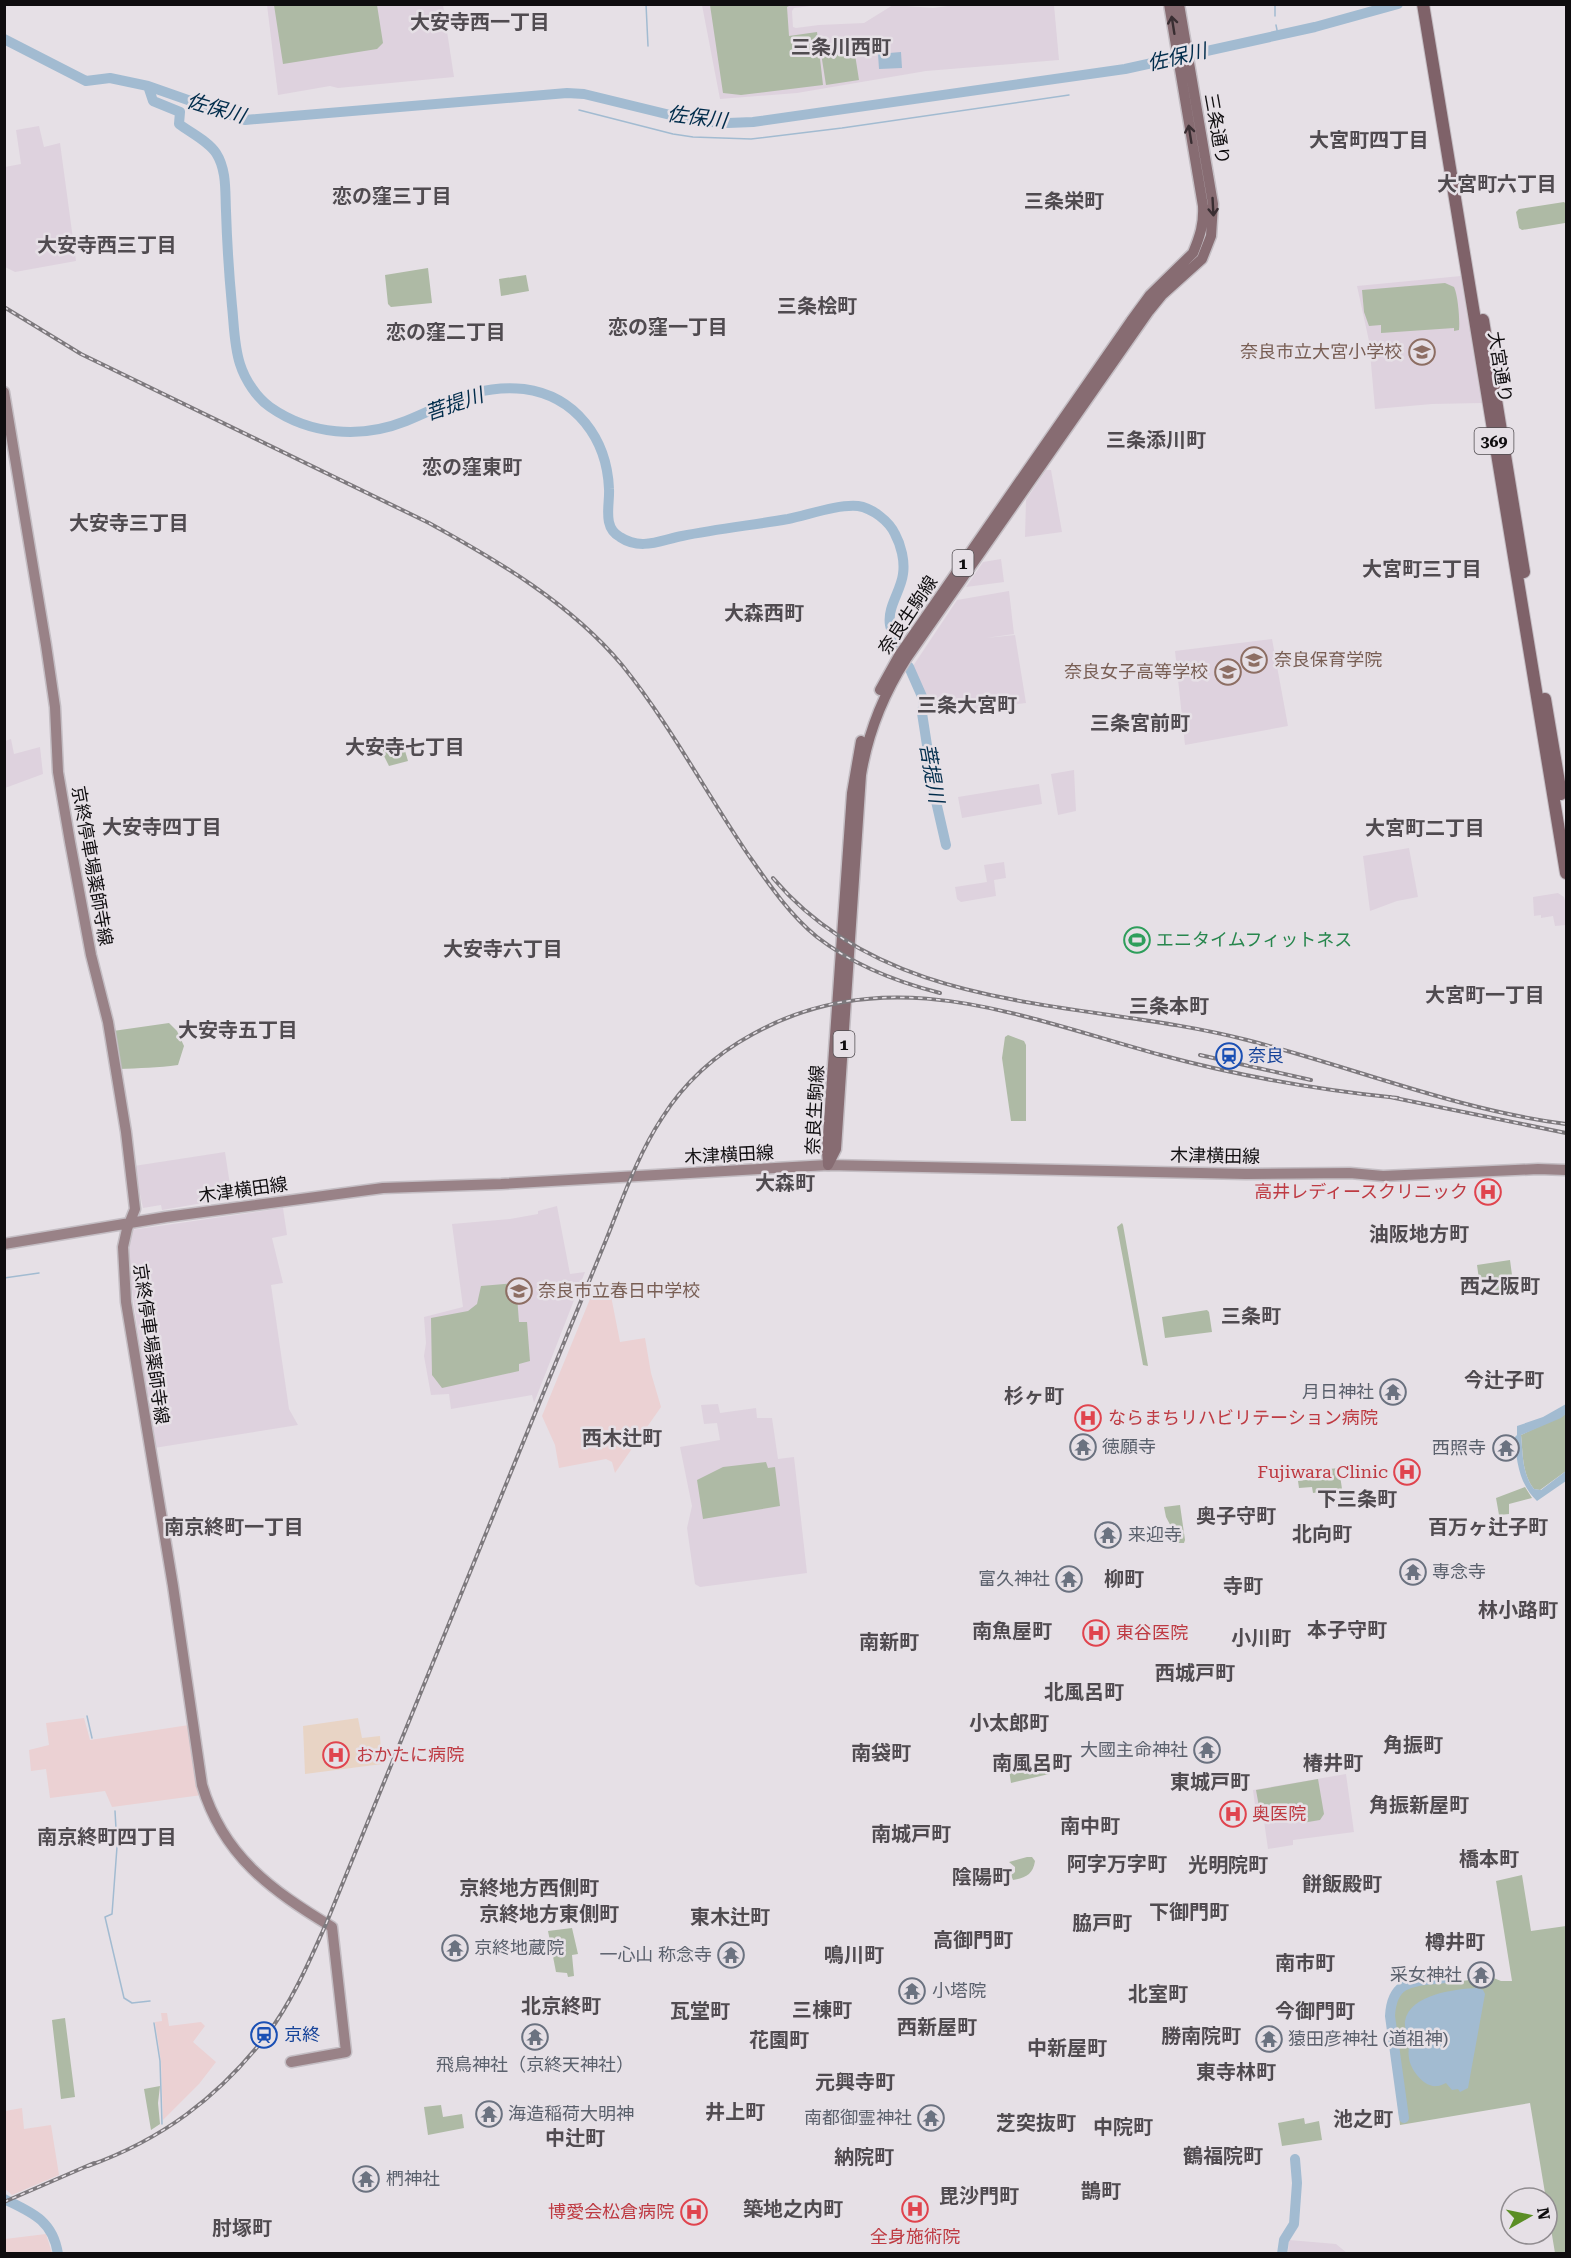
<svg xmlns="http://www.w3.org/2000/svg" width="1571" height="2258" font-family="'Roboto Serif','Noto Sans JP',serif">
  <rect width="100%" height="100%" fill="#e6e0e6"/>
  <path fill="#ded2de" d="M962 4 1054 5 1059 60 926 71 797 93 720 99 702 5H819L794 8 792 11 793 27 796 28 819 25 864 23 893 5 933 8Z
    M267 5H443L454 77 338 88 330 86 278 95Z
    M39 126 44 147 60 143 76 261 15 272 5 267V167L21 164 16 130Z
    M1461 276 1482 403 1432 404 1375 409 1369 341 1357 286Z
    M1046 470H1051L1062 532 1025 537 1026 500Z
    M1001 559 1004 582 966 587 983 562Z
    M1009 591 1014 634 986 638 1015 635 1026 703 974 710 973 706 927 712 924 691 911 669 957 600Z
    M1272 639 1288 726 1185 745 1175 651Z
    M11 739 14 754 40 747 43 774 5 788V741Z
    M1074 770 1076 811 1058 815 1051 774Z
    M1039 784 1042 804 962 818 958 797Z
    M1409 848 1418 897 1397 901 1370 911 1363 856Z
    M1004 862 1006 878 994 880 996 896 961 902 957 899 955 887 987 882 984 865Z
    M1558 893 1564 897 1566 904V925L1555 926 1553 916 1541 918V915L1534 916 1533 897Z
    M225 1152 232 1198 162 1210 161 1205 143 1208 134 1166Z
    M557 1206 570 1274 585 1272 534 1403 532 1395 451 1409 449 1394 431 1395 424 1356 426 1343 424 1317 463 1307 452 1224 510 1219 538 1214V1211Z
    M283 1208 287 1235 272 1238 283 1283 271 1285 289 1409 298 1425 154 1448 132 1290 129 1245 131 1230Z
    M718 1404 720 1413 756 1408 757 1418H772L778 1459 794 1457 807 1573 700 1587 695 1584 687 1528 692 1506 680 1447 720 1440 717 1423 704 1424 701 1405Z
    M1346 1774 1354 1832 1293 1840V1845L1268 1849 1264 1821H1257L1253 1790Z
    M1289 2240 1336 2244 1347 2253H1288Z"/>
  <path fill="#ebd1d3" d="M611 1296 620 1342 645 1338 651 1373 661 1407 615 1473 612 1462 606 1459 559 1468 555 1445 542 1416 590 1299Z
    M84 1718 90 1740 189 1725 202 1795 112 1807 105 1791 50 1798 46 1769 31 1771 29 1750 49 1745 46 1723Z
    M161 2013H167L169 2026 201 2022 205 2026 193 2042 216 2062 199 2084 163 2120 161 2062 155 2022 162 2021Z
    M22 2108 24 2129 51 2125 59 2175 12 2195 5 2189V2111Z
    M46 2234 52 2253H5V2239Z"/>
  <path fill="#e8d4c5" d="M358 1718 362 1738 380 1736 382 1764 305 1774 303 1726Z"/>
  <path fill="#aebaa5" d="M274 5H377L383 43 377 49 283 64Z
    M710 5H791L787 7 789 36 817 32 823 85 741 95 723 93Z
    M854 48 859 80 826 85 821 53Z
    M1564 202 1566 204 1565 223 1522 230 1519 228 1516 212 1519 209Z
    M428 268 432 303 391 307 388 304 385 275Z
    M526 275 529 291 501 296 499 279Z
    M1445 283 1454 287C1458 295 1460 321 1459 330L1454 331V328L1381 333V325L1369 326 1364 312 1362 290Z
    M401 737 408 761 389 766 384 756 381 739Z
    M169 1023 177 1031 184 1046 178 1065C158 1068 139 1068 119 1069L113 1031Z
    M1008 1035 1024 1041 1026 1045V1121H1011L1002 1058 1005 1037Z
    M1122 1223 1123 1225 1148 1366 1143 1365 1117 1227Z
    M1510 1260 1514 1290 1492 1293 1489 1278 1479 1279 1477 1265Z
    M516 1283 519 1322H527L530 1361 519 1364V1371L442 1388 432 1375 431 1318 468 1311 477 1304 481 1286Z
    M1207 1310 1209 1312 1212 1332 1165 1338 1162 1317Z
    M1566 1414V1471L1540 1490 1534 1489C1522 1474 1523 1454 1521 1435Z
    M766 1462 768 1468 775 1467 780 1506 703 1519 697 1480 723 1467Z
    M1339 1468 1342 1489 1313 1493 1312 1487 1299 1488 1298 1481 1321 1478 1319 1470Z
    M1525 1487 1532 1498 1509 1504V1514L1499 1515 1496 1498Z
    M1180 1505 1185 1540 1184 1543H1177L1174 1540 1175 1534 1166 1517 1164 1507Z
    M1046 1762 1049 1774 1011 1783 1009 1770Z
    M1318 1779 1324 1814 1320 1820 1302 1823 1301 1817 1283 1818V1816L1264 1819 1263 1812H1260L1256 1790Z
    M1027 1857H1032L1035 1861C1033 1874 1026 1878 1013 1880L1011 1875 1015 1872V1867L1009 1862Z
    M1522 1875 1531 1931 1566 1926V2253H1555L1530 2103 1400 2125 1388 2013C1397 1974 1413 1981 1447 1976L1448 1983 1491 1977 1501 1981H1512L1496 1881Z
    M572 1928 578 1954 572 1955 574 1976 568 1977 567 1973 556 1972 548 1931Z
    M65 2018 75 2097 61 2099 52 2020Z
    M160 2086 158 2103 160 2124 151 2130 144 2089Z
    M441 2105 443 2117 462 2114 464 2128 428 2135 424 2107Z
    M1304 2118 1305 2124 1319 2121 1322 2140 1282 2146 1278 2123Z"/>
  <path fill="#a2bbd1" d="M901 52 902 68 879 69 878 54Z
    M1566 1404V1414L1561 1418 1521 1435C1523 1454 1522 1474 1534 1489L1541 1490 1566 1471V1481L1537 1501C1519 1484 1516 1460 1515 1437L1517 1435V1426L1543 1417Z
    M1477 1988 1483 1990 1485 1994 1468 2088 1460 2092 1458 2089 1452 2090 1446 2083C1443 2084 1440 2086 1437 2086 1424 2088 1410 2069 1409 2058 1408 2053 1409 2049 1409 2044 1409 2037 1404 2029 1405 2021 1410 1994 1456 1989 1477 1988Z"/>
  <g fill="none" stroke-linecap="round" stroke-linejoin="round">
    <path stroke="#a2bbd1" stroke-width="1.5" d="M646 4 648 46
      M1275 4V16
      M1276 25 1278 35
      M579 110 673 134 693 137 751 139 842 128 1069 95
      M4 1278 39 1273
      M87 1716 92 1738
      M115 1811 117 1847 112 1914 105 1917 124 1998 132 2003 150 2001
      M154 2023 160 2061 162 2124"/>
    <path stroke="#a2bbd1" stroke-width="10" d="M4 39 86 81 110 78 148 86 245 120 567 93 584 94 695 121 728 123 753 122 1125 69 1315 27 1398 4
      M148 86 153 101 180 112 179 124C191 133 208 141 216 153 227 170 225 192 226 211 227 243 229 274 232 306 234 324 234 346 240 364 245 380 257 398 270 407 310 435 361 439 406 421 448 404 476 384 524 389 576 396 607 439 609 489 610 505 602 527 620 537 641 551 661 540 682 536 717 529 753 525 788 519 808 515 838 504 858 506 872 508 889 521 895 534 901 545 905 561 903 574 901 591 887 607 890 625 891 631 895 637 896 642
      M909 667 924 701 922 713 935 797 946 845
      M1404 2118 1390 2016C1392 1978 1415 1982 1445 1978
      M4 2199C31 2212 53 2220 58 2254
      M1282 2254 1284 2240 1294 2224 1297 2183 1295 2159"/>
    <g stroke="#c4bec4" stroke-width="13">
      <path id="secondary" d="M4 392 46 645 55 707 58 772 70 842 91 955 108 1022 126 1132 135 1209 127 1229 123 1247 126 1302 173 1586 202 1785C223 1856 271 1890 332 1927L346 2052 291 2062
        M4 1244 166 1217 383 1188 501 1184 828 1165 1246 1174 1350 1173 1383 1176 1538 1169 1566 1170"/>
    </g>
    <g stroke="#c4bec4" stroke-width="13">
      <path id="primary" d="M880 690 900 654 1131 321 1150 295 1193 253C1200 236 1204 224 1203 206L1169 4
        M828 1164 827 1151 852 793 861 741
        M828 1165 836 1149 861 775C868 732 883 695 906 659L1149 311 1162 295 1202 259 1211 236 1213 204 1179 4"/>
    </g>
    <g stroke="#c4bec4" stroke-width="14">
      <path id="trunk" d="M1423 4 1566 873
        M1483 320 1524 572
        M1545 699 1561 794"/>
    </g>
    <use href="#secondary" stroke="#998287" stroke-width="10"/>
    <use href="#primary" stroke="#876c72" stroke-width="10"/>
    <use href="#trunk" stroke="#7f6269" stroke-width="12"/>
    <g stroke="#7d797d" stroke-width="4">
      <path id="rail" d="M4 307 81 354 429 523C498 561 570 603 622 665 669 723 705 791 747 853 768 883 789 914 817 937 853 965 897 982 940 993
        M773 878C892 1018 1085 998 1247 1040 1353 1067 1457 1110 1566 1124
        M1200 1055 1311 1080
        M1390 1097 1566 1133
        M88 2166C161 2140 218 2098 266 2036 292 2002 309 1962 326 1924L606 1240C623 1198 637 1156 662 1118 684 1083 716 1054 753 1034 889 958 1024 1018 1161 1055 1239 1076 1318 1090 1398 1098
        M4 2202 94 2163"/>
    </g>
    <use href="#rail" stroke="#e6e0e6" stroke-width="1.5" stroke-dasharray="4.5" stroke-linecap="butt"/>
  </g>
  <defs><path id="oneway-shaft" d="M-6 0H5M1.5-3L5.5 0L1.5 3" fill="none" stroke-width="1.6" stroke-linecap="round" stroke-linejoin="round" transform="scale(1.5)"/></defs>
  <g stroke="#392e32">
    <use href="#oneway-shaft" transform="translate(1173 25) rotate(-99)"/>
    <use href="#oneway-shaft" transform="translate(1190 134) rotate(-99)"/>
    <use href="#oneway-shaft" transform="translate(1213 207) rotate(87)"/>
  </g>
  <defs>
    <g id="school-ring" transform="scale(1.35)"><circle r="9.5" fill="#e6e0e6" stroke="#8d6e63" stroke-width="1.5"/><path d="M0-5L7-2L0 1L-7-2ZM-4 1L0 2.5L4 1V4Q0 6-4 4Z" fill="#8d6e63"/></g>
    <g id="university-ring" transform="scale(1.35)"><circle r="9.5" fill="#e6e0e6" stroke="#8d6e63" stroke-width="1.5"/><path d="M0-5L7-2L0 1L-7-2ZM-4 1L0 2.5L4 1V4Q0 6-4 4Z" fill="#8d6e63"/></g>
    <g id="stadium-ring" transform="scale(1.35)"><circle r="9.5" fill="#e6e0e6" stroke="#2e9e5b" stroke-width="1.5"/><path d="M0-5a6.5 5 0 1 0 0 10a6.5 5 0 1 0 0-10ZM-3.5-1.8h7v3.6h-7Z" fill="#2e9e5b"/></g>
    <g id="station-ring" transform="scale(1.35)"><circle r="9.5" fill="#e6e0e6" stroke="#1a4fb4" stroke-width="1.5"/><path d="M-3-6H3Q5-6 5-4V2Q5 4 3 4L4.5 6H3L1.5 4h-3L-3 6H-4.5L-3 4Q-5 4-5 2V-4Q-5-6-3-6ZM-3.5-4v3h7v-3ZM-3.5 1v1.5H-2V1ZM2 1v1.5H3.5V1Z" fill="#1a4fb4"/></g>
    <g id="hospital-ring" transform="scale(1.35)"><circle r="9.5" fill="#e6e0e6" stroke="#e0444e" stroke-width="1.5"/><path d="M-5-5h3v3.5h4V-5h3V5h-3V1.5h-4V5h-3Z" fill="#e0444e"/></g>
    <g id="temple-ring" transform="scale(1.35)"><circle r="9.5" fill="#e6e0e6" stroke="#6b7280" stroke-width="1.5"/><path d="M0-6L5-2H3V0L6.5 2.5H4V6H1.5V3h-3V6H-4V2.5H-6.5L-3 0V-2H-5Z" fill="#6b7280"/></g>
  </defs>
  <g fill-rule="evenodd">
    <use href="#school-ring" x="1422" y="352"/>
    <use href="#university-ring" x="1254" y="660"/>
    <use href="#school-ring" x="1228" y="672"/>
    <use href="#stadium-ring" x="1137" y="940"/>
    <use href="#station-ring" x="1229" y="1056"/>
    <use href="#hospital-ring" x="1488" y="1192"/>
    <use href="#school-ring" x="519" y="1291"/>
    <use href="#temple-ring" x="1393" y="1392"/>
    <use href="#hospital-ring" x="1088" y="1418"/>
    <use href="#temple-ring" x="1083" y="1447"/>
    <use href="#temple-ring" x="1506" y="1448"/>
    <use href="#hospital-ring" x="1407" y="1472"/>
    <use href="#temple-ring" x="1108" y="1535"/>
    <use href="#temple-ring" x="1413" y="1572"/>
    <use href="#temple-ring" x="1069" y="1579"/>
    <use href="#hospital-ring" x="1096" y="1633"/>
    <use href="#temple-ring" x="1207" y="1750"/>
    <use href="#hospital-ring" x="336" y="1755"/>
    <use href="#hospital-ring" x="1233" y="1814"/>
    <use href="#temple-ring" x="455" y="1948"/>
    <use href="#temple-ring" x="731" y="1955"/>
    <use href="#temple-ring" x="1481" y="1975"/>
    <use href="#temple-ring" x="912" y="1991"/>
    <use href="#station-ring" x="264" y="2035"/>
    <use href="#temple-ring" x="535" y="2037"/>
    <use href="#temple-ring" x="1269" y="2039"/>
    <use href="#temple-ring" x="489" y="2114"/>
    <use href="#temple-ring" x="931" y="2118"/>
    <use href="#temple-ring" x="366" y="2179"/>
    <use href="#hospital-ring" x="915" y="2209"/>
    <use href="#hospital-ring" x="694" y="2212"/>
  </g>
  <g text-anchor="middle" stroke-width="5" stroke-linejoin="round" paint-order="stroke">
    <g fill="#e6e0e6" stroke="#504c50" stroke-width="1.5">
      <rect x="1474.5" y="428" width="39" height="26" rx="4.5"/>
      <rect x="952.5" y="550" width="21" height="26" rx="4.5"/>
      <rect x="833.5" y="1031" width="21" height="26" rx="4.5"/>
    </g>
    <g font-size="16" font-weight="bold" fill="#0f0d0f">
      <text x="1494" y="447">369</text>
      <text x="963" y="569">1</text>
      <text x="844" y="1050">1</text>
    </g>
    <g font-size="18" fill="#0f0d0f" stroke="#e6e0e6">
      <text transform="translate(1217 129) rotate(80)" y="6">三条通り</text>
      <text transform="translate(1500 367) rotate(81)" y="6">大宮通り</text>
      <text transform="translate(908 615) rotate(-56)" y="6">奈良生駒線</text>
      <text transform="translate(92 866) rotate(80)" y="6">京終停車場薬師寺線</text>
      <text transform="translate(815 1110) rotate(-87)" y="6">奈良生駒線</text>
      <text transform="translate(729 1155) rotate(-3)" y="6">木津横田線</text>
      <text transform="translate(1215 1156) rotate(1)" y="6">木津横田線</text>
      <text transform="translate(243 1190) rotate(-8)" y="6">木津横田線</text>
      <text transform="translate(151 1344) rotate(82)" y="6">京終停車場薬師寺線</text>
    </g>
    <g font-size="18" fill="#785e54" stroke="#e6e0e6" text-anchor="end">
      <text x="1402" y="358">奈良市立大宮小学校</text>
      <text x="1274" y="666" text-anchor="start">奈良保育学院</text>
      <text x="1208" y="678">奈良女子高等学校</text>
      <text x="538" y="1297" text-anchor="start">奈良市立春日中学校</text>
    </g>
    <g font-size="18" fill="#27864d" stroke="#e6e0e6" text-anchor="start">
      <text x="1156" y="946">エニタイムフィットネス</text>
    </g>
    <g font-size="18" fill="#164399" stroke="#e6e0e6" text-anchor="start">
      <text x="1248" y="1062">奈良</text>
      <text x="284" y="2041">京終</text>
    </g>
    <g font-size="18" fill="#be3a42" stroke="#e6e0e6" text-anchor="start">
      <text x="1468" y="1198" text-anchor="end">高井レディースクリニック</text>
      <text x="1108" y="1424">ならまちリハビリテーション病院</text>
      <text x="1388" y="1478" text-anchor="end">Fujiwara Clinic</text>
      <text x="1116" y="1639">東谷医院</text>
      <text x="356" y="1761">おかたに病院</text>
      <text x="1252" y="1820">奥医院</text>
      <text x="674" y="2218" text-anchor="end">博愛会松倉病院</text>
      <text x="915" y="2243" text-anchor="middle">全身施術院</text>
    </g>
    <g font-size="18" fill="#5b616d" stroke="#e6e0e6" text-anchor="start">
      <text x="1374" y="1398" text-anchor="end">月日神社</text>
      <text x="1102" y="1453">徳願寺</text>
      <text x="1486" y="1454" text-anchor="end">西照寺</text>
      <text x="1128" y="1541">来迎寺</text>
      <text x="1432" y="1578">専念寺</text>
      <text x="1050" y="1585" text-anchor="end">富久神社</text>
      <text x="1188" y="1756" text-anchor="end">大國主命神社</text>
      <text x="474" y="1954">京終地蔵院</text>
      <text x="712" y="1961" text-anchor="end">一心山 称念寺</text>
      <text x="1462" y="1981" text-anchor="end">采女神社</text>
      <text x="932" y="1997">小塔院</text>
      <text x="1288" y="2045">猿田彦神社 (道祖神)</text>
      <text x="535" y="2071" text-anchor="middle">飛鳥神社（京終天神社）</text>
      <text x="508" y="2120">海造稲荷大明神</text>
      <text x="912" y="2124" text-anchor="end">南都御霊神社</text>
      <text x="386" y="2185">椚神社</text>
    </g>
    <g font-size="20" font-weight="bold" fill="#504b50" stroke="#e6e0e6">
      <text x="480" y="29">大安寺西一丁目</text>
      <text x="841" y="54">三条川西町</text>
      <text x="1369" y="147">大宮町四丁目</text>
      <text x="1497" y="191">大宮町六丁目</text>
      <text x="392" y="203">恋の窪三丁目</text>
      <text x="1064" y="208">三条栄町</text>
      <text x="107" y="252">大安寺西三丁目</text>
      <text x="817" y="313">三条桧町</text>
      <text x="668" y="334">恋の窪一丁目</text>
      <text x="446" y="339">恋の窪二丁目</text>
      <text x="1156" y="447">三条添川町</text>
      <text x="472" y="474">恋の窪東町</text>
      <text x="129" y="530">大安寺三丁目</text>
      <text x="1422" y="576">大宮町三丁目</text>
      <text x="764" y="620">大森西町</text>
      <text x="967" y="712">三条大宮町</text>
      <text x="1140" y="730">三条宮前町</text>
      <text x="405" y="754">大安寺七丁目</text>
      <text x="162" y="834">大安寺四丁目</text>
      <text x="1425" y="835">大宮町二丁目</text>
      <text x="503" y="956">大安寺六丁目</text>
      <text x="1485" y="1002">大宮町一丁目</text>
      <text x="1169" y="1013">三条本町</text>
      <text x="238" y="1037">大安寺五丁目</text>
      <text x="785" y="1190">大森町</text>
      <text x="1419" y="1241">油阪地方町</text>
      <text x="1500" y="1293">西之阪町</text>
      <text x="1251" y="1323">三条町</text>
      <text x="1504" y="1387">今辻子町</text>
      <text x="1034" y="1403">杉ヶ町</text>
      <text x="622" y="1445">西木辻町</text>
      <text x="1357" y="1506">下三条町</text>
      <text x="1236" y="1523">奥子守町</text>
      <text x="234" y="1534">南京終町一丁目</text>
      <text x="1488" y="1534">百万ヶ辻子町</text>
      <text x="1322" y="1541">北向町</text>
      <text x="1124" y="1586">柳町</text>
      <text x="1243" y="1593">寺町</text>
      <text x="1518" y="1617">林小路町</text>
      <text x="1347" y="1637">本子守町</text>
      <text x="1012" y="1638">南魚屋町</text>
      <text x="1261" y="1645">小川町</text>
      <text x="889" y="1649">南新町</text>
      <text x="1195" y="1680">西城戸町</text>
      <text x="1084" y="1699">北風呂町</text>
      <text x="1009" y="1730">小太郎町</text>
      <text x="1413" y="1752">角振町</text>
      <text x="881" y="1760">南袋町</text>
      <text x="1032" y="1770">南風呂町</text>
      <text x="1333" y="1770">椿井町</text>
      <text x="1210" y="1789">東城戸町</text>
      <text x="1419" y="1812">角振新屋町</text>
      <text x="1090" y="1833">南中町</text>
      <text x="911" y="1841">南城戸町</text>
      <text x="107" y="1844">南京終町四丁目</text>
      <text x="1489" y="1866">橋本町</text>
      <text x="1117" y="1871">阿字万字町</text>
      <text x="1228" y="1872">光明院町</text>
      <text x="982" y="1884">陰陽町</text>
      <text x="1342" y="1891">餅飯殿町</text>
      <text x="529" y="1895">京終地方西側町</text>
      <text x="1189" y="1919">下御門町</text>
      <text x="549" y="1921">京終地方東側町</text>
      <text x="730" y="1924">東木辻町</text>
      <text x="1102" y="1930">脇戸町</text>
      <text x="973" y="1947">高御門町</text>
      <text x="1455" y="1949">樽井町</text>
      <text x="854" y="1962">鳴川町</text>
      <text x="1305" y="1970">南市町</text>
      <text x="1158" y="2001">北室町</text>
      <text x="561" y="2013">北京終町</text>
      <text x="822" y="2017">三棟町</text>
      <text x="700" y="2018">瓦堂町</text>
      <text x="1315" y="2018">今御門町</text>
      <text x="937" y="2034">西新屋町</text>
      <text x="1201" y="2043">勝南院町</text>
      <text x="779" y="2047">花園町</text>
      <text x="1067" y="2055">中新屋町</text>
      <text x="1236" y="2079">東寺林町</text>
      <text x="855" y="2089">元興寺町</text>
      <text x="735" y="2119">井上町</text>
      <text x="1363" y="2126">池之町</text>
      <text x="1036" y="2130">芝突抜町</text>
      <text x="1123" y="2134">中院町</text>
      <text x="575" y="2145">中辻町</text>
      <text x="1223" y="2163">鶴福院町</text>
      <text x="864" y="2164">納院町</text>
      <text x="1101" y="2198">鵲町</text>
      <text x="979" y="2203">毘沙門町</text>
      <text x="793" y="2216">築地之内町</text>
      <text x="242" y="2235">肘塚町</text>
    </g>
    <g font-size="20" font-style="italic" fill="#002c4b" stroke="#e6e0e6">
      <text transform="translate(1177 57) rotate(-13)" y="7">佐保川</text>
      <text transform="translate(216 108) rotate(16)" y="7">佐保川</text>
      <text transform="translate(697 117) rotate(7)" y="7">佐保川</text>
      <text transform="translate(454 404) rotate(-19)" y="7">菩提川</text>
      <text transform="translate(932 773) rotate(80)" y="7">菩提川</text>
    </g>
  </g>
  <rect width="1571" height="2258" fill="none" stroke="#0f0d0f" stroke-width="12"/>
  <g transform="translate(1529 2216) rotate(81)"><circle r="28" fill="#e6e0e6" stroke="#908c90" stroke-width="1.5"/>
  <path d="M0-4.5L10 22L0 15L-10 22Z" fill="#5b8e25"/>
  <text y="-9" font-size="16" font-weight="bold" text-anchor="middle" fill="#0f0d0f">N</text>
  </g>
</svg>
